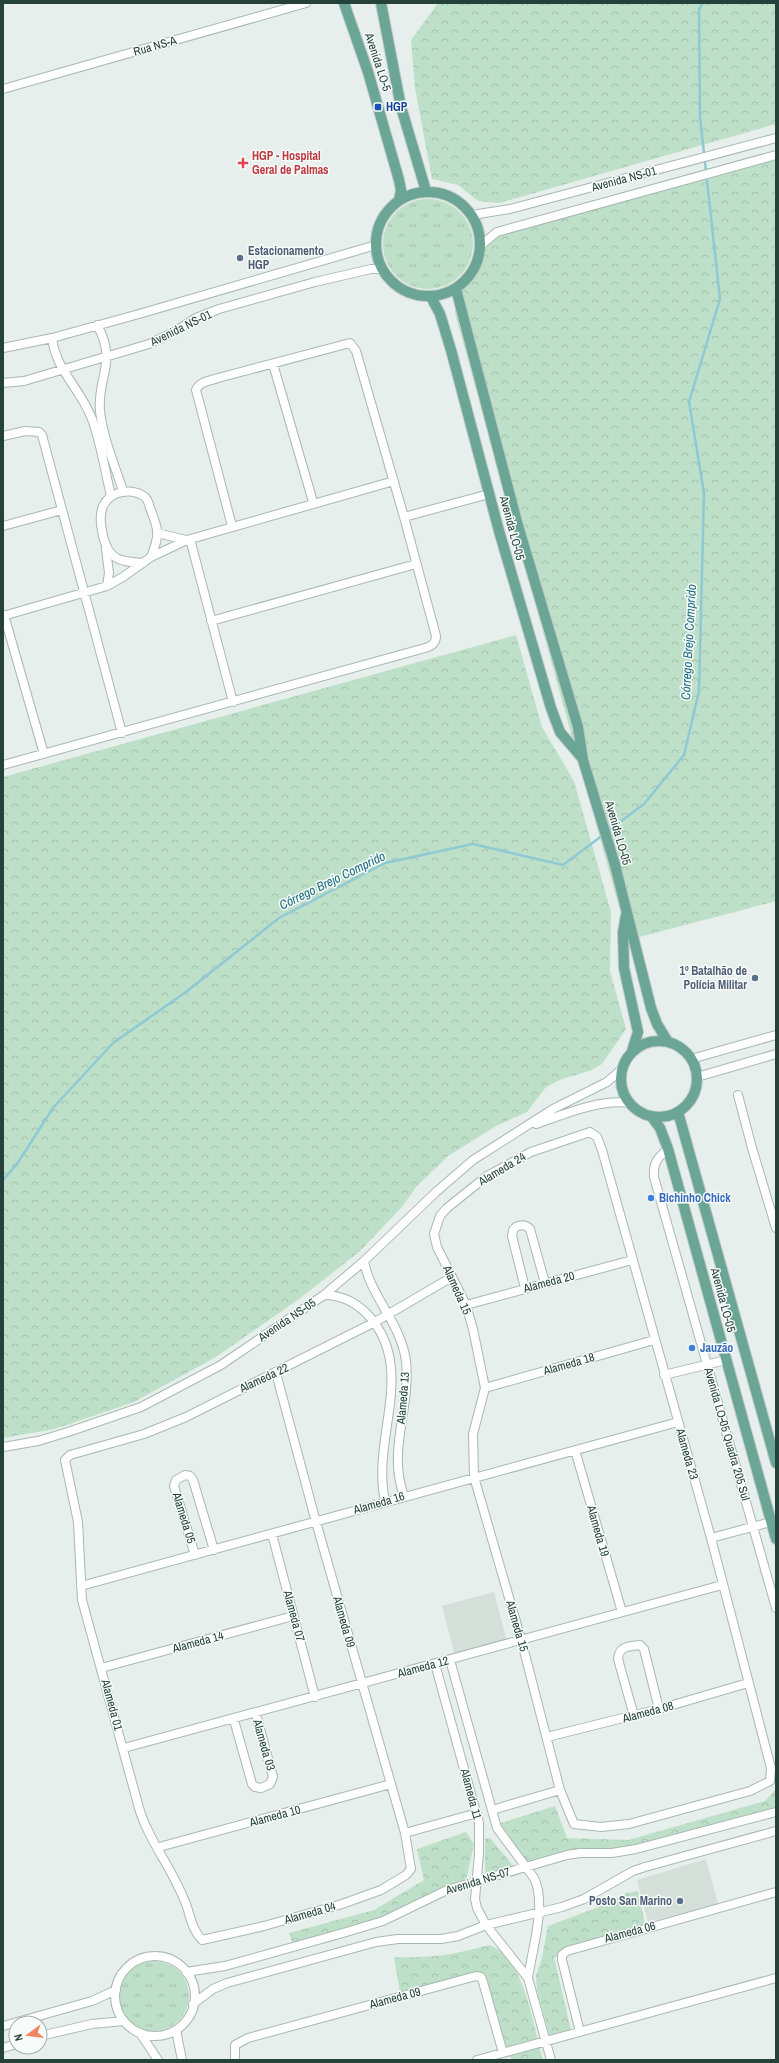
<svg xmlns="http://www.w3.org/2000/svg" width="779" height="2063" font-family="'Archivo Narrow',sans-serif">
  <defs>
    <pattern id="grass-tufts" width="24" height="20" patternUnits="userSpaceOnUse"><rect width="24" height="20" fill="#bfe0c8"/><path d="M3 7l-1-3M5 7V3M7 7l1-3M15 17l-1-3M17 17v-4M19 17l1-3" fill="none" stroke="#a4c1ad"/></pattern>
    <pattern id="forest-crowns" width="20" height="18" patternUnits="userSpaceOnUse"><rect width="20" height="18" fill="#bfe0c8"/><path d="M2 6a3 3 0 1 1 6 0M12 15a3 3 0 1 1 6 0" fill="none" stroke="#a4c1ad"/></pattern>
  </defs>
  <rect width="100%" height="100%" fill="#e6efeb"/>
  <path fill="#d4dfda" d="M494 1592 507 1642 455 1656 442 1606Z
    M706 1859 718 1904 648 1922 637 1880Z"/>
  <path fill="url(#grass-tufts)" d="M383 244a45 45 0 1 1 90 0a45 45 0 1 1-90 0Z
    M119 1996a35 35 0 1 1 70 0a35 35 0 1 1-70 0Z"/>
  <path fill="url(#forest-crowns)" d="M438 3H776V124L499 203 478 201 458 185 432 179 415 88 411 40Z
    M776 155V901L628 940 455 313 456 289 473 271 480 246 497 232Z
    M516 635 542 727 574 781 611 912 610 971 626 1029 602 1064 592 1070 562 1079 546 1087 527 1112 496 1126 448 1156 417 1186 401 1208 359 1252 299 1299 216 1357 134 1402 55 1429 3 1438V777Z
    M776 1789V1813L645 1849 579 1854 527 1862 498 1824 555 1806 567 1838 628 1840 765 1801Z
    M466 1832 474 1844 465 1885 415 1900 395 1915 294 1949 289 1933 374 1910 424 1880 417 1849Z
    M490 1838 516 1869 485 1879V1839Z
    M638 1891 646 1928 554 1957 573 2039 552 2044 537 1990 536 1976 542 1957 548 1926 609 1903 627 1893Z
    M489 1945C494 1948 502 1950 505 1954 528 1983 533 2025 543 2060H513L508 2055 484 1977 401 2000 394 1957C430 1958 454 1955 489 1945Z"/>
  <g fill="none" stroke-linecap="round" stroke-linejoin="round">
    <path stroke="#8ec9d4" stroke-width="2.5" d="M608 831 644 804 684 755 699 691 704 493 689 402 720 299 700 117 699 9 703 3
      M3 1180 17 1164 53 1108 113 1043 186 992 279 918 385 863 473 844 563 865 603 835"/>
    <g stroke="#a8b8b2" stroke-width="10">
      <path id="minor" d="M3 89 306 3
        M472 215 510 209 776 138
        M480 246 497 232 776 155
        M97 325C118 362 97 376 100 411 103 438 115 466 123 491
        M52 338C56 371 81 389 92 419 101 443 105 471 111 496
        M3 348 52 338 139 314 376 245
        M273 364 313 502
        M3 383 24 381 149 344 174 332 196 318 219 309 315 282 371 269H382
        M3 436 25 431 39 432 42 435 122 733
        M404 517 489 494
        M3 526 62 510
        M157 533 186 540
        M190 539 233 702
        M106 549 109 573 107 586
        M143 563C120 561 109 561 103 536 101 526 99 516 103 506 110 491 132 487 145 497 148 500 149 504 150 508 159 530 160 535 151 557
        M4 615 44 754
        M3 616 107 586 123 577 151 557 187 540 394 481
        M211 621 416 564
        M3 765 425 648C432 646 436 643 436 636L404 517 356 351 350 343 218 378C210 381 200 381 196 390L232 526
        M691 1059 776 1035
        M697 1077 776 1054
        M738 1095 752 1148 776 1228
        M536 1124C565 1114 599 1099 630 1103
        M590 1132 597 1137 602 1150 711 1538 771 1768 770 1781 750 1791 629 1824 601 1827 574 1824 560 1790 521 1639 474 1477 473 1434 485 1388 473 1329 466 1305 437 1247 434 1234 440 1216 447 1208 487 1176 531 1152Z
        M668 1149C657 1158 653 1163 654 1177L776 1608
        M364 1261C370 1296 401 1323 406 1361 411 1408 387 1450 404 1496
        M525 1288 512 1236 513 1230C517 1224 525 1224 530 1229L545 1283
        M324 1295C342 1295 357 1303 369 1316 417 1370 371 1438 385 1501
        M466 1305 632 1260
        M276 1373 316 1522 405 1833 411 1869 406 1875 381 1890 342 1904 264 1926 202 1940C193 1931 191 1919 187 1907 175 1872 149 1842 139 1808L82 1600 78 1522 65 1460 70 1455 144 1434 186 1417 375 1322 452 1277
        M664 1375 726 1360
        M485 1388 654 1340
        M3 1447 38 1441 68 1432 141 1407 221 1365 324 1295 364 1261 436 1192 473 1160 553 1109 607 1082 622 1069
        M575 1450 622 1612
        M272 1534 315 1697
        M711 1538 771 1522
        M195 1555 174 1486 176 1480 185 1475 190 1476 193 1480 214 1550
        M81 1586 678 1422
        M450 1660 497 1828 534 1878C547 1903 532 1950 528 1978
        M435 1664 479 1823V1854L475 1899 477 1908 486 1925 528 1978 551 2060
        M101 1668 293 1616
        M634 1716 618 1659C619 1646 629 1646 640 1645L644 1649 659 1709
        M234 1720 252 1784 255 1787 261 1788 270 1784 273 1777 256 1714
        M547 1737 659 1709 748 1683
        M124 1748 722 1585
        M492 1810 560 1790
        M405 1833 477 1813
        M159 1847 391 1784
        M115 1996a40 40 0 1 1 80 0a40 40 0 1 1-80 0Z
        M186 1972 225 1966 343 1933 383 1921 447 1890 567 1855 580 1853H612L636 1849 776 1812
        M193 2004 213 1989 227 1983 376 1942 398 1939H441L458 1936 486 1925 562 1907 584 1899 633 1871 645 1867 776 1831
        M3 2026 92 2001 116 1990
        M176 2030 182 2060
        M580 2032 562 1960V1955L567 1951 776 1892
        M140 2033 158 2060
        M40 2036 92 2024 124 2021
        M3 2048 16 2044
        M235 2060V2045L248 2038 476 1976 481 1977 483 1982 503 2053
        M477 2060 776 1978"/>
    </g>
    <g stroke="#c2cac8" stroke-width="12">
      <path id="major" d="M344 3 368 72 399 180 401 190 399 200
        M381 3 401 107 426 191
        M376 244a52 52 0 1 1 104 0a52 52 0 1 1-104 0Z
        M456 289 517 522 578 727 583 760 615 865 651 1008 657 1024 668 1042
        M431 297 440 314 451 350 499 531 551 708 560 732 583 759
        M626 915 623 932 624 968 638 1032 632 1051
        M621 1079a38 38 0 1 1 76 0a38 38 0 1 1-76 0Z
        M678 1112 776 1463
        M651 1116 660 1128 668 1149 776 1539"/>
    </g>
    <use href="#minor" stroke="#fff" stroke-width="8"/>
    <use href="#major" stroke="#6aa596" stroke-width="10"/>
  </g>
  <rect fill="#1a4fb4" stroke="#f7fbf9" stroke-width="1.5" x="374" y="103" width="8" height="8" rx="2"/>
  <path fill="#e0444e" stroke="#f7fbf9" stroke-width="1.5" d="M241 157h4v4h4v4h-4v4h-4v-4h-4v-4h4z"/>
  <g fill="#5c6f8a" stroke="#f7fbf9" stroke-width="1.5">
    <circle cx="240" cy="258" r="4"/>
    <circle cx="755" cy="978" r="4"/>
    <circle cx="680" cy="1901" r="4"/>
  </g>
  <g fill="#3f7fe0" stroke="#f7fbf9" stroke-width="1.5">
    <circle cx="651" cy="1198" r="4"/>
    <circle cx="692" cy="1348" r="4"/>
  </g>
  <g text-anchor="middle" stroke-width="3" stroke-linejoin="round" paint-order="stroke">
    <g font-size="12" fill="#24423a" stroke="#f7fbf9">
      <text transform="translate(155 46) rotate(-16)" y="4">Rua NS-A</text>
      <text transform="translate(378 62) rotate(72)" y="4">Avenida LO-5</text>
      <text transform="translate(624 179) rotate(-15)" y="4">Avenida NS-01</text>
      <text transform="translate(181 328) rotate(-26)" y="4">Avenida NS-01</text>
      <text transform="translate(512 528) rotate(75)" y="4">Avenida LO-05</text>
      <text transform="translate(618 833) rotate(74)" y="4">Avenida LO-05</text>
      <text transform="translate(502 1169) rotate(-31)" y="4">Alameda 24</text>
      <text transform="translate(549 1282) rotate(-15)" y="4">Alameda 20</text>
      <text transform="translate(457 1290) rotate(66)" y="4">Alameda 15</text>
      <text transform="translate(723 1300) rotate(75)" y="4">Avenida LO-05</text>
      <text transform="translate(287 1320) rotate(-34)" y="4">Avenida NS-05</text>
      <text transform="translate(569 1364) rotate(-16)" y="4">Alameda 18</text>
      <text transform="translate(264 1378) rotate(-25)" y="4">Alameda 22</text>
      <text transform="translate(403 1398) rotate(-85)" y="4">Alameda 13</text>
      <text transform="translate(727 1434) rotate(74)" y="4">Avenida LO-05 Quadra 205 Sul</text>
      <text transform="translate(687 1454) rotate(74)" y="4">Alameda 23</text>
      <text transform="translate(379 1503) rotate(-16)" y="4">Alameda 16</text>
      <text transform="translate(184 1518) rotate(73)" y="4">Alameda 05</text>
      <text transform="translate(598 1531) rotate(74)" y="4">Alameda 19</text>
      <text transform="translate(294 1616) rotate(75)" y="4">Alameda 07</text>
      <text transform="translate(344 1622) rotate(74)" y="4">Alameda 09</text>
      <text transform="translate(517 1626) rotate(74)" y="4">Alameda 15</text>
      <text transform="translate(198 1642) rotate(-15)" y="4">Alameda 14</text>
      <text transform="translate(423 1667) rotate(-15)" y="4">Alameda 12</text>
      <text transform="translate(112 1705) rotate(75)" y="4">Alameda 01</text>
      <text transform="translate(648 1712) rotate(-15)" y="4">Alameda 08</text>
      <text transform="translate(264 1745) rotate(74)" y="4">Alameda 03</text>
      <text transform="translate(471 1794) rotate(75)" y="4">Alameda 11</text>
      <text transform="translate(275 1816) rotate(-15)" y="4">Alameda 10</text>
      <text transform="translate(478 1881) rotate(-17)" y="4">Avenida NS-07</text>
      <text transform="translate(310 1913) rotate(-16)" y="4">Alameda 04</text>
      <text transform="translate(630 1932) rotate(-15)" y="4">Alameda 06</text>
      <text transform="translate(395 1998) rotate(-15)" y="4">Alameda 09</text>
    </g>
    <g font-size="12" font-weight="bold" fill="#164399" stroke="#f7fbf9" text-anchor="start">
      <text x="386" y="111">HGP</text>
    </g>
    <g font-size="12" font-weight="bold" fill="#be3a42" stroke="#f7fbf9" text-anchor="start">
      <text x="252" y="160">HGP - Hospital<tspan x="252" dy="14">Geral de Palmas</tspan></text>
    </g>
    <g font-size="12" font-weight="bold" fill="#4e5e75" stroke="#f7fbf9" text-anchor="end">
      <text x="248" y="255" text-anchor="start">Estacionamento<tspan x="248" dy="14">HGP</tspan></text>
      <text x="747" y="975">1º Batalhão de<tspan x="747" dy="14">Polícia Militar</tspan></text>
      <text x="672" y="1905">Posto San Marino</text>
    </g>
    <g font-size="12" font-weight="bold" fill="#366cbe" stroke="#f7fbf9" text-anchor="start">
      <text x="659" y="1202">Bichinho Chick</text>
      <text x="700" y="1352">Jauzão</text>
    </g>
    <g font-size="13" font-style="italic" fill="#1c6f80" stroke="#f7fbf9">
      <text transform="translate(688 642) rotate(-87)" y="5">Córrego Brejo Comprido</text>
      <text transform="translate(332 880) rotate(-26)" y="5">Córrego Brejo Comprido</text>
    </g>
  </g>
  <rect width="779" height="2063" fill="none" stroke="#24423a" stroke-width="8"/>
  <g transform="translate(28 2035) rotate(255)"><circle r="19" fill="#f7fbf9" stroke="#a3b1ad"/>
  <path d="M0-3L7 15L0 10L-7 15Z" fill="#f4845f"/>
  <text y="-6" font-size="11" font-weight="bold" text-anchor="middle" fill="#24423a">N</text>
  </g>
</svg>
